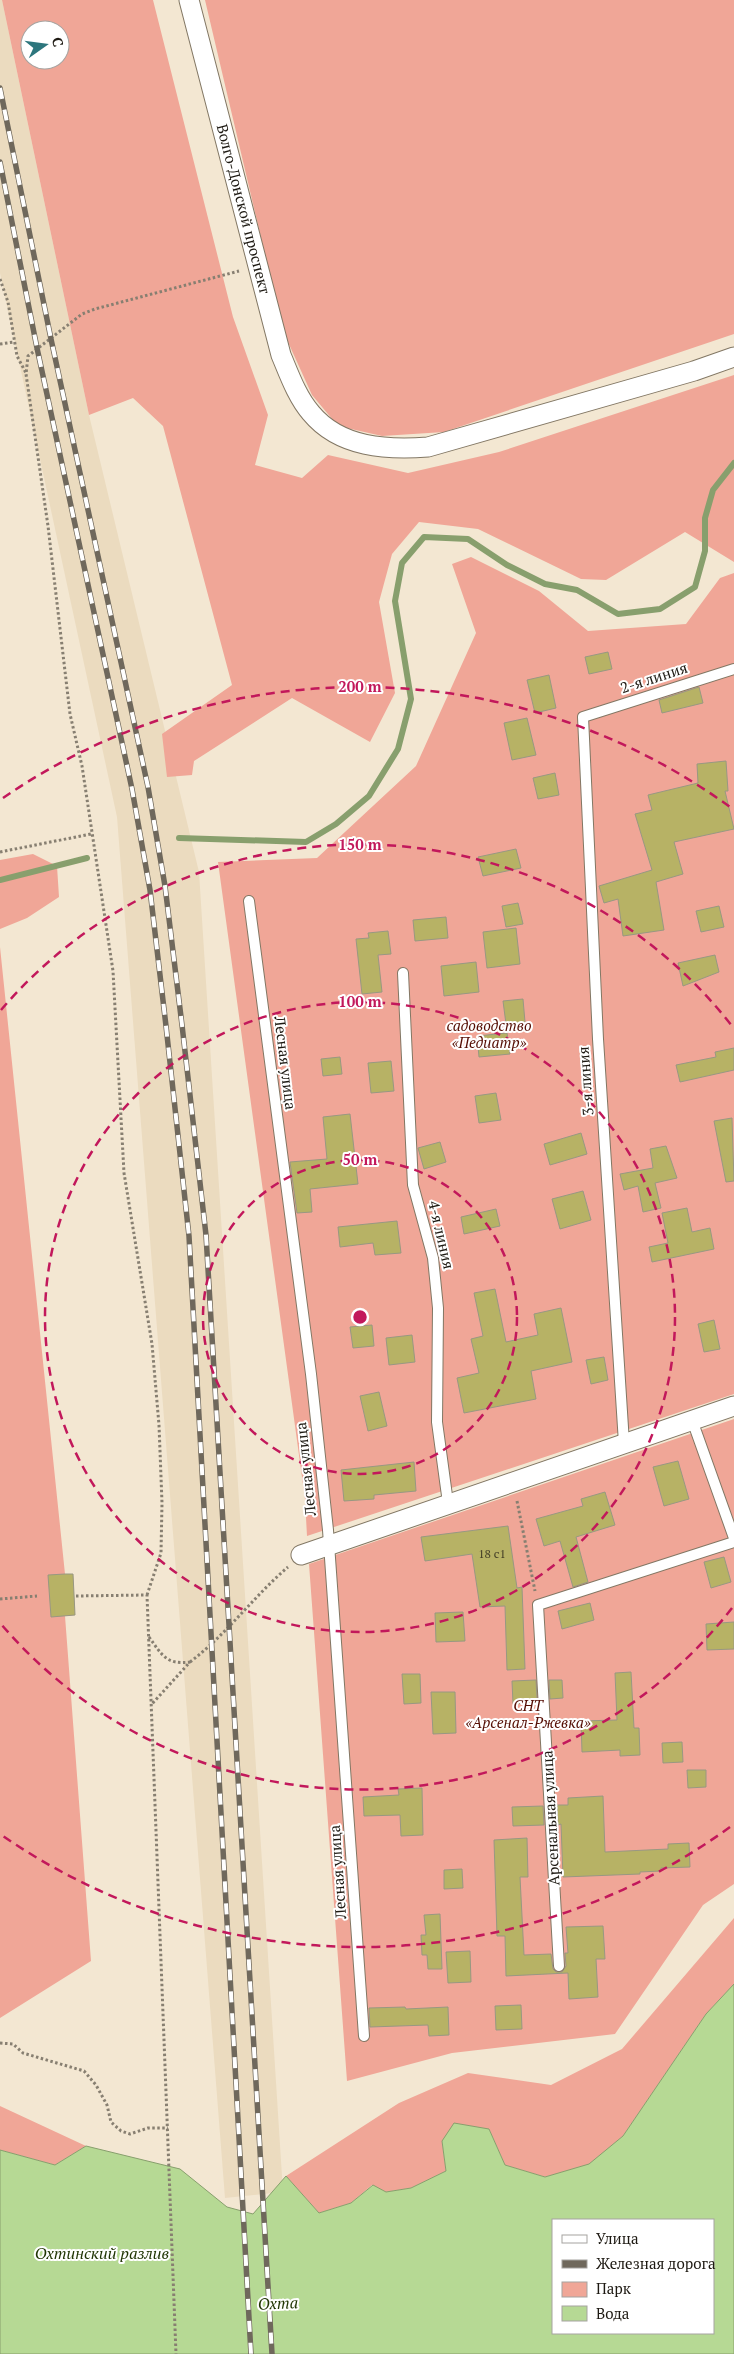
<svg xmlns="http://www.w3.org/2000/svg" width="734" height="2354" font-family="'PT Serif',serif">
  <rect width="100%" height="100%" fill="#f3e7d2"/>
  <path fill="#ebdbbf" d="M0 0H2L89 415 199 872 283 2192 225 2198 117 817 0 273Z"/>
  <path fill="#f0a697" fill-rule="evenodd" d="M2 0H153L233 317 268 415 255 465 302 478 328 455 408 473 499 452 734 375V562L685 532 606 580 581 579 478 529 419 522 392 554 379 602 395 693 370 742 292 698 194 761 192 775 167 777 162 734 232 685 163 426 133 398 89 415ZM30 30H60V60H30Z
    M205 0H734V334L444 432 382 436 338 426 312 395 283 331Z
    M471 557 539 591 588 631 686 624 720 578 734 573V1394L307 1536 305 1499 218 862 317 858 416 766 476 633 452 564Z
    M33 854 57 866 59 897 27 918 0 929V860Z
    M0 947 65 1574H73L75 1615 65 1616 91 1961 0 2018Z
    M734 1419V1884L703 1905 615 2034 452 2053 347 2081 309 1564Z
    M734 1918V1984L706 2014 623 2136 589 2165 545 2177 505 2165 489 2129 442 2141 446 2171 411 2188 386 2192 372 2185 351 2203 319 2213 286 2176 399 2103 468 2073 551 2085 622 2049Z
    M0 2106 86 2146 55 2165 0 2150Z"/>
  <path fill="#b6d994" stroke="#889f6d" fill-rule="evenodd" d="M734 1984V2354H0V2150L55 2165 86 2146 180 2169 227 2207 253 2214 286 2176 319 2213 351 2203 373 2185 386 2192 411 2188 446 2171 442 2141 454 2123 489 2129 505 2165 545 2177 589 2164 623 2136 706 2014ZM553 2220H713V2333H553Z"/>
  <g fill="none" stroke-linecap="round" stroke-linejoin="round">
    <path stroke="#889f6d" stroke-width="6" d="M179 838 306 842 336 824 369 796 398 749 411 699 395 601 402 563 424 537 468 539 507 565 545 584 577 590 618 614 660 609 695 587 705 551V518L713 490 734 463
      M0 880 87 858"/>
  </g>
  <path fill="#b7b265" stroke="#989882" d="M608 652 612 669 589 674 585 657Z
    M549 675 556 708 535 713 527 680Z
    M699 687 703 703 662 713 659 700Z
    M527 718 536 755 512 760 504 723Z
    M726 761 728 791H725L734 829 674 842 683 874 656 882 664 930 623 936 618 899 604 903 599 886 652 870 635 814 652 810 648 795 698 783 697 764Z
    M555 773 559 795 538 799 533 778Z
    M516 849 521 868 483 876 478 857Z
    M518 903 523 924 506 927 502 906Z
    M719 906 724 927 701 932 696 911Z
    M446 917 448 938 415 941 413 920Z
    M516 928 520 964 487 968 483 932Z
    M388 931 391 954 378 955 382 992 362 994 356 939 369 938 368 933Z
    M715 955 719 972 683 986 678 963Z
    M476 962 479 992 444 996 441 966Z
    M523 999 525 1022 506 1024 503 1001Z
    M507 1033 510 1054 479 1057 477 1036Z
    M734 1048V1070L680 1082 676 1065 716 1057 715 1052Z
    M340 1057 342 1074 323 1076 321 1059Z
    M391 1061 394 1091 371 1093 368 1063Z
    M496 1093 501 1120 479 1123 475 1096Z
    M350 1114 358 1184 310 1189 312 1212 297 1213 290 1162 327 1159 323 1117Z
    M732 1118 734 1181 726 1182 714 1121Z
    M581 1133 587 1154 550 1165 544 1144Z
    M440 1142 446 1162 424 1169 418 1148Z
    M666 1146 677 1178 655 1183 661 1208 643 1212 638 1186 624 1190 620 1174 653 1168 650 1149Z
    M583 1191 591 1220 560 1229 552 1199Z
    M687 1208 692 1232 710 1228 714 1249 652 1262 649 1247 668 1243 662 1213Z
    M496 1209 500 1226 464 1234 461 1217Z
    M397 1221 401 1253 375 1255 373 1243 340 1247 338 1227Z
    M495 1289 506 1342 538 1335 534 1314 561 1308 572 1362 531 1371 536 1399 464 1413 457 1378 479 1373 471 1339 483 1336 474 1293Z
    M714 1320 720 1349 704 1352 698 1324Z
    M372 1325 374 1346 353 1348 350 1327Z
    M412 1335 415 1362 389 1365 386 1338Z
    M604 1357 608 1380 591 1384 586 1360Z
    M379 1392 387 1426 368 1431 360 1396Z
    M678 1461 689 1499 664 1506 653 1467Z
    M414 1462 416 1491 374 1495V1499L344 1501 341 1470Z
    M605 1492 615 1525 576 1537 588 1582 573 1587 560 1541 544 1546 536 1519 583 1506 581 1499Z
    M508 1526 517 1588 522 1587 525 1669 507 1670 505 1606 480 1607 472 1554 425 1561 421 1537Z
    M724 1557 731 1582 711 1588 704 1562Z
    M65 1574H73L75 1615 51 1617 48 1575Z
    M590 1603 594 1620 562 1629 558 1611Z
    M463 1612 465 1641 436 1642 435 1613Z
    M734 1622V1649L707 1650 706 1624Z
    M631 1672 634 1728H639L640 1755 620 1756V1750L582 1752 581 1721 617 1720 615 1673Z
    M402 1674H420L421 1703 404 1704Z
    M536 1680 537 1699H533V1703L513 1704 512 1681Z
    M549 1680H562L563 1698 550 1699Z
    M431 1692H455L456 1733 433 1734Z
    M682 1742 683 1762 663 1763 662 1743Z
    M687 1770H706V1787L688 1788Z
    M422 1788 423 1835 401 1836 400 1815 364 1816 363 1797 399 1795 398 1789Z
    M603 1796 605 1852 668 1849V1844L689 1843 690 1867 661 1868V1871L640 1872V1874L563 1877 561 1824 558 1825 557 1805H568V1798Z
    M543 1806 544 1825 513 1826 512 1807Z
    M527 1838 528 1877H520L524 1955 551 1954 553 1969 556 1972H562L566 1966 565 1953H568L566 1927 603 1926 605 1959H596L598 1997 569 1999 568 1973 506 1976 505 1936H497L494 1840Z
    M462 1869 463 1888 444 1889V1870Z
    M440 1914 442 1969H428L427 1955H422L421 1935H426L424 1915Z
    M470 1951 471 1982 448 1983 446 1952Z
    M521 2005 522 2029 496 2030 495 2006Z
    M405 2007 406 2009 448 2007 449 2035 429 2036 428 2025 370 2027 369 2008Z"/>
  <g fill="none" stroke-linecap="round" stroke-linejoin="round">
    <g stroke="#827764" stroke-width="12">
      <path id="service" d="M249 901 311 1374 328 1530 364 2036
        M403 973 413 1185 433 1258 438 1308 437 1422 448 1503
        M692 1420 734 1538
        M624 1443 598 1039 583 717 734 669
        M559 1966 538 1605 734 1542"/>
    </g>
    <g stroke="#827764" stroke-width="21">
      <g id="minor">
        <path id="s1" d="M189 0 281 355C289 374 297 397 311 413 340 448 387 450 428 447L694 371 734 357"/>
        <path d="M301 1555 734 1406"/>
      </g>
    </g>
    <path stroke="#877f71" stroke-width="3" stroke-dasharray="2.5 2.5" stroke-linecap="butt" d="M0 279 8 302 17 356 26 373
      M0 344 14 342
      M0 852 91 834
      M517 1501 535 1591
      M147 1595 161 1553 162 1503 159 1425 152 1344 124 1173 113 971 82 766 70 714 48 526 26 374 28 356 82 314 95 309 239 271
      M76 1596 147 1595 176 2354
      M0 1599 37 1596
      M149 1637C162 1655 166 1665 190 1662L151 1705
      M190 1662C227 1634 253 1597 288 1567
      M0 2043 13 2044 23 2053 84 2071 96 2085 107 2105 111 2122 121 2131 130 2134 148 2128H168"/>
    <use href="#service" stroke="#fff" stroke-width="10"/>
    <use href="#minor" stroke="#fff" stroke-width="19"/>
    <g stroke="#6f685c" stroke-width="5.5">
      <path id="rail" d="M0 88 51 339 148 787 165 886 182 1025 206 1235 272 2354
        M0 162 37 348 132 789 150 890 166 1026 189 1236 251 2354"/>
    </g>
    <use href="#rail" stroke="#fff" stroke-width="4" stroke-dasharray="11" stroke-linecap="butt"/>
  </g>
  <g fill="none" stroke="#c2185b" stroke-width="2.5" stroke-dasharray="9 6">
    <circle cx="360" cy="1317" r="157"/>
    <circle cx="360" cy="1317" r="315"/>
    <path d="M732 1608A472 472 0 0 1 1 1624M1 1010A472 472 0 0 1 732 1026"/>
    <path d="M730 1827A630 630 0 0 1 3 1836M3 798A630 630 0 0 1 730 807"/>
  </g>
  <g text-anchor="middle" stroke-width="4" stroke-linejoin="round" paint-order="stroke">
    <g font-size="12" fill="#443f27">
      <text x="492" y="1558">18 с1</text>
    </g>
    <g font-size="15" fill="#1d1912" stroke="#fff">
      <text dy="5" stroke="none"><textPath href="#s1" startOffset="216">Волго-Донской проспект</textPath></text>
      <text transform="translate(654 678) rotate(-18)" y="5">2-я линия</text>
      <text transform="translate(285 1063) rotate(83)" y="5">Лесная улица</text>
      <text transform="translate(586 1081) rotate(-94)" y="5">3-я линия</text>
      <text transform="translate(441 1235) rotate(77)" y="5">4-я линия</text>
      <text transform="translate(306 1469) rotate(-96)" y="5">Лесная улица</text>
      <text transform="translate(551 1818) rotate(-93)" y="5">Арсенальная улица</text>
      <text transform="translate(338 1872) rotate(-94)" y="5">Лесная улица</text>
    </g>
    <g font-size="15" font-style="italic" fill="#550e04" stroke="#fff">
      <text x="489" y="1031">садоводство<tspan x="489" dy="17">«Педиатр»</tspan></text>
      <text x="528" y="1711">СНТ<tspan x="528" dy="17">«Арсенал-Ржевка»</tspan></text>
    </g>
    <g font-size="16" font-style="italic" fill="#1f3402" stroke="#fff">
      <text x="102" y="2259">Охтинский разлив</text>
      <text transform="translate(278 2303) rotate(-2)" y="6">Охта</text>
    </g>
  </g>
  <circle cx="360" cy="1317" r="8" fill="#c2185b" stroke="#fff" stroke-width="2.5"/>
  <g font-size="15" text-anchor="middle" font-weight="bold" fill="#c2185b" stroke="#fff" stroke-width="4" stroke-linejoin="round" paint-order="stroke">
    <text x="360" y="692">200 m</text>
    <text x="360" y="850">150 m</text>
    <text x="360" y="1007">100 m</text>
    <text x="360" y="1165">50 m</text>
  </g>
  <rect x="552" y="2219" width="162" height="115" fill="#ffffff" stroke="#a5a3a0"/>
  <rect x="562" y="2235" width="25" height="8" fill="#ffffff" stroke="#a5a3a0"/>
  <text x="596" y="2244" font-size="15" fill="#1d1912">Улица</text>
  <rect x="562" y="2260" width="25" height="8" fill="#6f685c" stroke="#a5a3a0"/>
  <text x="596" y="2269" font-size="15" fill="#1d1912">Железная дорога</text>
  <rect x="562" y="2282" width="25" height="15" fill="#f0a697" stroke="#a5a3a0"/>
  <text x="596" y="2294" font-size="15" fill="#1d1912">Парк</text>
  <rect x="562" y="2306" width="25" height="15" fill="#b6d994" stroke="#a5a3a0"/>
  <text x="596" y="2319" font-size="15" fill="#1d1912">Вода</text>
  <g transform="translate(45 45) rotate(76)"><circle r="24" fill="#ffffff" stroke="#a5a3a0"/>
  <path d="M0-4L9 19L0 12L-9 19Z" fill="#2d767d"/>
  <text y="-8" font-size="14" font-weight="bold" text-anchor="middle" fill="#1d1912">С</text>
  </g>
</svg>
